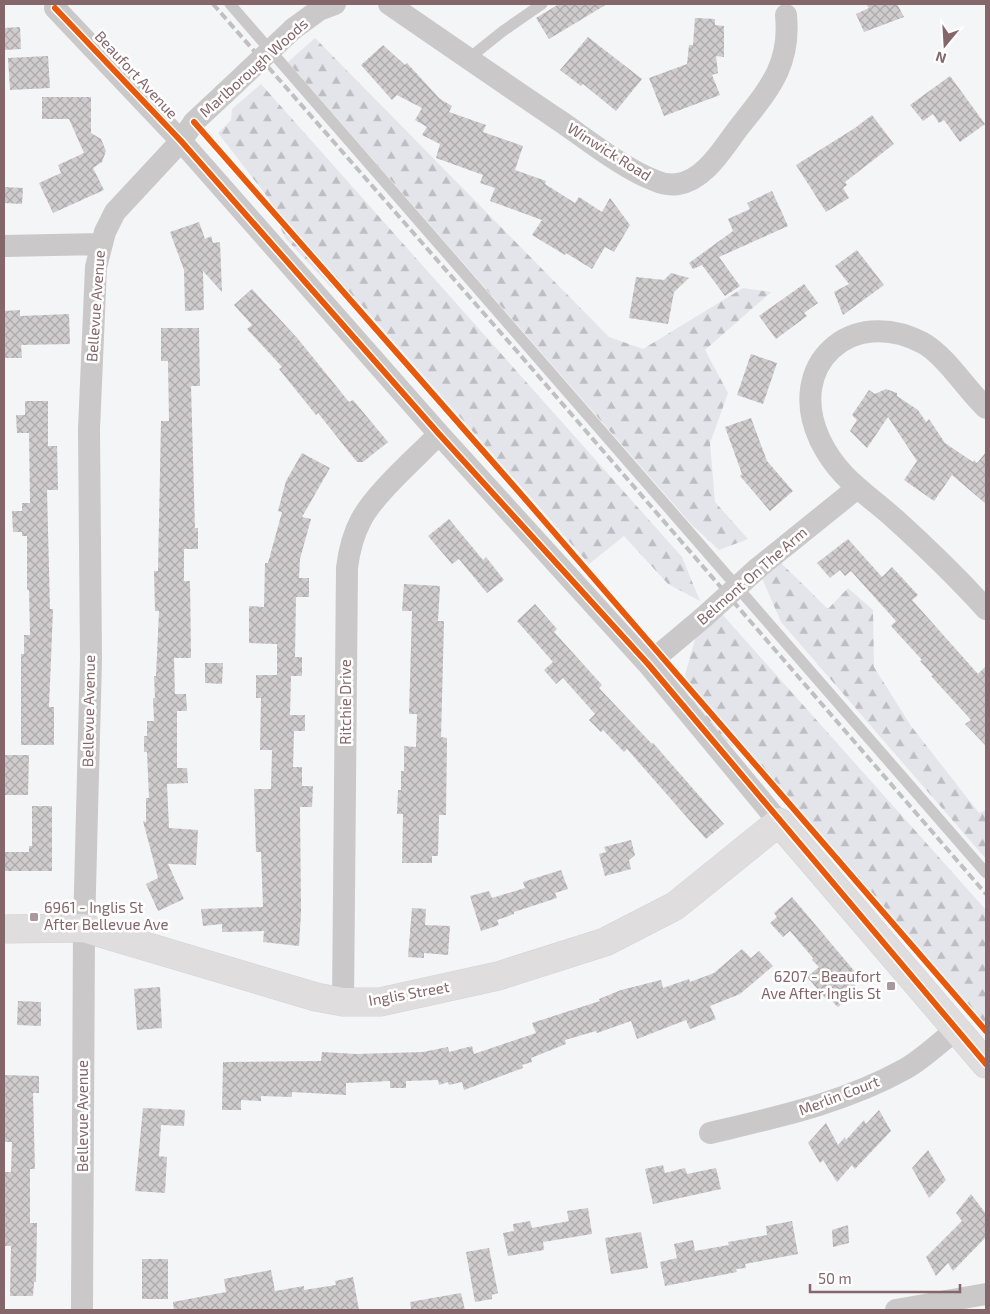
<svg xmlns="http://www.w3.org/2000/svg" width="990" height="1314" font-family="'Exo 2',sans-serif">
  <defs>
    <pattern id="forest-firs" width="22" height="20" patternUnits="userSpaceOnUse" patternTransform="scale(1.25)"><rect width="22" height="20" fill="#e4e5ea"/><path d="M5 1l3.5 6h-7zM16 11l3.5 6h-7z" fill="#bebdc2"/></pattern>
    <pattern id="building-cross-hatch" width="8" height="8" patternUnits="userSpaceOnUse" patternTransform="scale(1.25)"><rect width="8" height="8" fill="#cfcccd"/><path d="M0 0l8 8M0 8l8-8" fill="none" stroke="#aea9aa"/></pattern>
  </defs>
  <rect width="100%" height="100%" fill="#f4f5f6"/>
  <path fill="url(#forest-firs)" d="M315 38 609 337 643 349 743 288 771 292 705 350 728 393 710 443 715 502 748 539 719 550 691 524 288 62Z
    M261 84 682 557 700 601 668 584 624 536 589 564 359 302 331 287 285 238 269 199 218 133 231 120 232 109Z
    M779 561 828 609 848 588 873 610 874 667 911 726 979 813 986 810V859L781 622 761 576Z
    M721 613 986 910V1037L788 809 765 771 725 740 681 689 696 636Z"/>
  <path fill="url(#building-cross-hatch)" d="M559 4H607L549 39 536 18Z
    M866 4H897L904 17 864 32 856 14 869 8Z
    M695 18 715 19V25L724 26V57L716 56 718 73 712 75 720 95 664 116 649 78 687 64 689 45H693Z
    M20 27 21 49 4 50V28Z
    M588 37 642 79 616 111 583 84 581 86 560 70Z
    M383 45 405 65 407 63 440 99 452 106 449 112 486 125 483 132 523 146 515 170 546 181 545 184 575 203 579 197 602 212 610 198 630 225 614 252 605 247 592 269 566 253 565 255 532 235 542 220 490 201 495 188 480 183 483 175 436 158 440 144 422 135 427 127 415 120 422 108 397 95 392 100 361 65Z
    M48 56 50 88 10 90 8 58Z
    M950 76 985 124 960 142 944 120 939 123 933 114 923 121 910 105Z
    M42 97H91V133L101 139 106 151 102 162 93 168 104 190 53 213 39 183 61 173 58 165 84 153 69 119H42Z
    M872 115 894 144 845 182 847 185 843 188 849 198 826 212 796 165 855 128Z
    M4 187 23 188 22 204 4 203Z
    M772 191 788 226 719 257 740 286 725 296 702 265 693 269 689 263 733 231 728 219 750 209 747 203Z
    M199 222 205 239 211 236 213 243 220 242 222 292 203 271 204 310 185 311 184 270 170 232Z
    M857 250 884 285 843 315 834 292 849 284 835 266Z
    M671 273 689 278 674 292 668 324 629 318 636 277 664 280Z
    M804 284 818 303 804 313 807 316 776 339 759 316Z
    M252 289 298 339 349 402 353 400 388 442 363 462H357L318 413 316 415 279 369 282 367 247 329 252 325 234 305Z
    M20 310V316L69 314 70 344 21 345 22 358H4V311Z
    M161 328H199L200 386H191L195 528H198V549H184V581H190L191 658H174L175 694H186L187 711H177V768H187L188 783 167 784 169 828 198 830 196 865 168 864 184 899 158 911 146 884 158 878 143 821 146 822V798H149L147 752H144V736H147V721H154L153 698H155L154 676H156L159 611H155L154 571H158L161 421H169L168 361H161Z
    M751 354 777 363 763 404 737 395Z
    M886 389 897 393V396L918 410 926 422 929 419 945 443 973 462 974 460 977 463 986 452V504L952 475 934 501 904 480 917 461 888 417 867 448 850 431 857 420 852 415 869 390 875 394Z
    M25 401H48V446H57L58 490H47L50 609H53L49 707H54V745H21V654H24V635H30L29 590H27V536H22V532H13L12 511H22V503H30L29 433H17L16 415H25Z
    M751 418 767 461 793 491 770 511 740 476 742 474 725 427Z
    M302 453 330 468 302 517 311 519 300 559 299 578H309V597H296L295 657H302V676H291L290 715H305V731H294L293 767H302V786H313L312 807H300L301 913 299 946 263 942 264 931 222 932V924L203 926 201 909 263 907 261 852H256L254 789H271L272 750H260L261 698H256V675H278H277V644L249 643V606L264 607 265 563H268L282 512 278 511 286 481Z
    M449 519 483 560 486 557 504 580 487 593 459 559 452 564 428 536Z
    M848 539 882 577 892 567 918 595 912 600 978 674 986 666V746L965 724 971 720 931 676 933 675 920 661 922 660 891 626 896 621 851 571 845 576 840 570 830 578 817 563Z
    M404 584 440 586 438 621H444L441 737 447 738 446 815H439L438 856H432V863H402L403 814H397L398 790H401V771H404V746L416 747 417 714H409L412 611H402Z
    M535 604 557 629 554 632 602 685 599 688 652 744 653 743 724 824 706 839 627 749 624 752 603 730 601 732 589 720 595 714 563 678 556 684 544 670 553 662 517 621Z
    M205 663H223L222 684 205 683Z
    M4 755H29L28 795H4Z
    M32 806H52V871H4V852H29V846H32Z
    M631 840 635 855 629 860 631 869 605 876 599 854 606 852 604 847Z
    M561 870 568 889 555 893 557 898 514 912V914L497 920 499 925 481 931 470 896 489 891 492 898 525 888 523 882Z
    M792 897 856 973 849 978 858 989 838 1007 828 997 826 999 807 977 819 967 812 960 813 958 790 931 783 937 770 923 777 917 774 913Z
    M412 908 426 909 425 925 450 926 448 955 424 953V958L408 957Z
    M742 949 751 958 759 951 773 966 740 994 710 1006 716 1019 690 1029 686 1020 637 1039 631 1021 597 1033 596 1031 565 1040 566 1044 531 1058 532 1062 522 1065 523 1068 464 1090 462 1082 449 1085 448 1082 439 1085 438 1080 406 1081V1088H390V1081L346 1083V1095L292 1092V1097L261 1096V1101L241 1100V1110H222L223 1062 321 1061 322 1052 356 1054 423 1052 448 1047 449 1052 472 1046 474 1054 536 1033 532 1023 600 1001 599 999 621 990 661 980 663 988 689 979 690 982 714 973Z
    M160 987 162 1028 137 1030 134 989Z
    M18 1001 41 1002V1026L17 1025Z
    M4 1075 39 1076V1093H33L35 1169H30V1223H37L36 1282H34L33 1296H10L11 1246H4V1172H11L12 1142H4Z
    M143 1108 185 1110 184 1126 161 1125 159 1156 167 1157 165 1193 135 1191Z
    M879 1110 891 1131 855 1169 852 1165 837 1182 823 1160 820 1163 808 1143 826 1123 838 1145 845 1137 846 1140 864 1120 866 1124Z
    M928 1150 946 1180 929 1198 912 1168Z
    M663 1165 665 1173 685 1168 687 1174 716 1168 721 1189 653 1204 645 1169Z
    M971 1194 986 1214V1237L953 1271 948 1263 936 1276 926 1257 962 1221 956 1213Z
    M588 1208 592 1234 543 1242 544 1250 508 1256 503 1233 514 1231 513 1224 530 1221 532 1228 569 1221 567 1211Z
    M792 1221 798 1254 745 1264 746 1268 736 1269 737 1272 665 1286 660 1262 677 1258 674 1244 693 1240 695 1251 729 1245 728 1242 767 1235 766 1226Z
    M848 1225 849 1243 833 1247 832 1230Z
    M641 1232 648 1268 611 1274 605 1238Z
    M489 1248 498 1293 492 1295V1299L475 1302 466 1252Z
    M142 1259H168V1299H142Z
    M271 1270 275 1291 304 1286V1290L336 1285 335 1281 353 1277 359 1310H174L173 1302 226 1292 224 1279Z
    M461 1293 465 1310H411L410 1302Z"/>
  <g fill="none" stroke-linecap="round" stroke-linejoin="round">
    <g stroke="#d4d2d3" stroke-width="29">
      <path id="secondary" d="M4 929 84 928 316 997 343 1002H380L498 976 605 942 675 906 779 822 986 1064"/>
    </g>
    <path stroke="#cac8c9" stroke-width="11" d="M230 4 986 873
      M468 59 503 31 542 4"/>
    <path stroke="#cac8c9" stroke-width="22" d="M389 4C447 44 505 84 563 123 590 142 626 170 656 181 663 184 671 185 678 184 706 180 724 146 740 126 769 89 791 65 786 15
      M55 8 181 141 439 434 648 664 779 822
      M293 29 319 10 335 4
      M4 246 101 244
      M986 408C966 389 946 356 923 343 851 305 785 365 820 440 839 479 865 492 895 519 927 548 957 577 986 609
      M758 568 856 489
      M648 664 704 617
      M343 1002 347 568C349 551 353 535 361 520 375 493 417 457 439 434
      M710 1133C777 1117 844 1103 905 1069 923 1059 939 1043 956 1030
      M82 1310 84 928 91 659 89 429 96 267 105 232 115 212 181 141 194 122 224 94
      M896 1310 986 1294"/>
    <use href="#secondary" stroke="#dfddde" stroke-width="28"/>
    <path stroke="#c2bfc0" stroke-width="4" stroke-dasharray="8 4" stroke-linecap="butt" d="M213 4 515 349 986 894"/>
    <path stroke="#cac8c9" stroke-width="22" d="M224 94 293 29
      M704 617 758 568"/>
    <g stroke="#fff" stroke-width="9">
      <path id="cycleway" d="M55 8 181 141 439 434 648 664 986 1064
        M194 122 520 493 986 1031"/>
    </g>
    <use href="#cycleway" stroke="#e8590c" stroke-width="6"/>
  </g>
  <g fill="#ab989c" stroke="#fff" stroke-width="2">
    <rect x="29" y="912" width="10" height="10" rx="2.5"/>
    <rect x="886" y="981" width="10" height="10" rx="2.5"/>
  </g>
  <g text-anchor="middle" stroke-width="5" stroke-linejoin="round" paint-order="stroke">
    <g font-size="15" fill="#84666b" stroke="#fff">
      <text transform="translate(254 68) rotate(-42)" y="5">Marlborough Woods</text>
      <text transform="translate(136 75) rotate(47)" y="5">Beaufort Avenue</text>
      <text transform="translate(609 152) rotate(32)" y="5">Winwick Road</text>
      <text transform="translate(96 306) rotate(-86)" y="5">Bellevue Avenue</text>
      <text transform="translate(752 576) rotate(-41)" y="5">Belmont On The Arm</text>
      <text transform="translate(346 702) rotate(-90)" y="5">Ritchie Drive</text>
      <text transform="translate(89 711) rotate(-89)" y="5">Bellevue Avenue</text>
      <text transform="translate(409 994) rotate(-10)" y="5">Inglis Street</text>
      <text transform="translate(839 1096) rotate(-21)" y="5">Merlin Court</text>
      <text transform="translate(83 1116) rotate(-90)" y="5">Bellevue Avenue</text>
    </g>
    <g font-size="15" fill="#84666b" stroke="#fff" text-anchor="start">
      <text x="44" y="913">6961 - Inglis St<tspan x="44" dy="17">After Bellevue Ave</tspan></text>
      <text x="881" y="982" text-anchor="end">6207 - Beaufort<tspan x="881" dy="17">Ave After Inglis St</tspan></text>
    </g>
  </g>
  <rect width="990" height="1314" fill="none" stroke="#84666b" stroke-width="10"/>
  <g transform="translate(945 45) rotate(198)" stroke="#ffffff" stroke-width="4" paint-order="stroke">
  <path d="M0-4L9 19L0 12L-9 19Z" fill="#84666b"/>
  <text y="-8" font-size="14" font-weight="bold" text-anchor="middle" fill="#84666b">N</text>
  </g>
  <path d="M810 1284v8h150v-8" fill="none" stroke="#84666b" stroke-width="2.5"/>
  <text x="818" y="1284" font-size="15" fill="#84666b" stroke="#ffffff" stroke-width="4" paint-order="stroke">50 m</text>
</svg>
